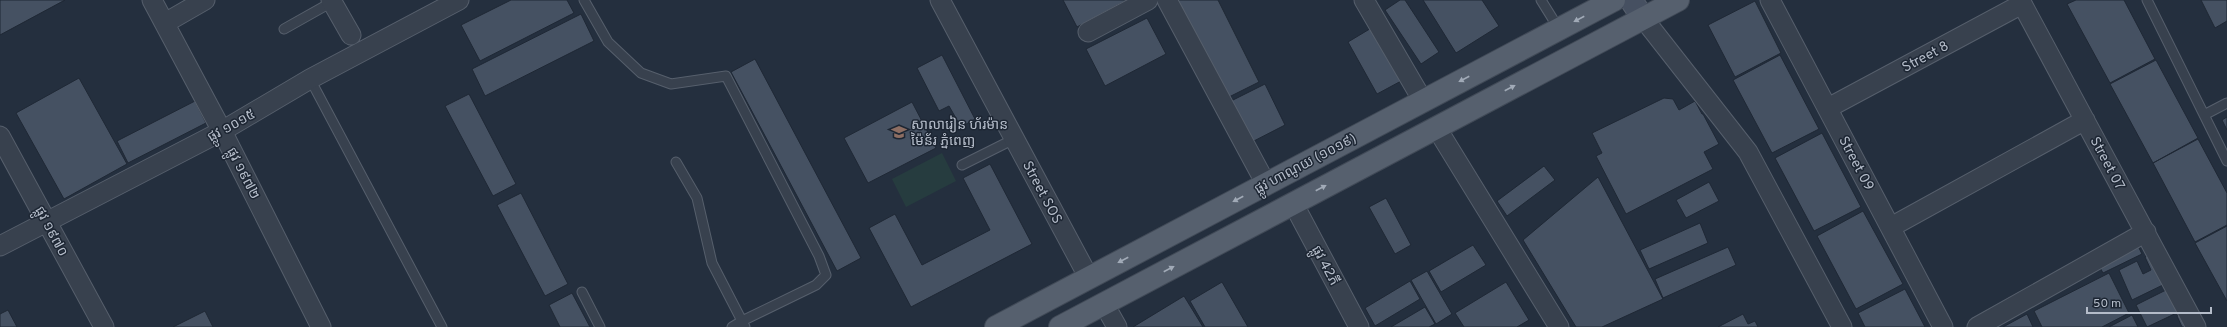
<svg xmlns="http://www.w3.org/2000/svg" width="2227" height="327" font-family="Overpass,'Noto Sans Khmer',sans-serif">
  <rect width="100%" height="100%" fill="#242f3e"/>
  <path fill="#263c3f" d="M942 153 956 181 906 207 892 179Z"/>
  <path fill="#455162" stroke="#1f2835" d="M0 0H65L0 35Z
    M511 0H567L574 13 480 61 461 25Z
    M1063 0H1127L1077 27Z
    M1179 0H1218L1259 82 1223 100 1175 2Z
    M1400 0H1405L1439 52 1421 64 1385 10Z
    M1423 0H1482L1499 26 1456 53Z
    M2076 0H2124L2155 59 2110 83 2067 4Z
    M2201 0H2227V21L2215 28Z
    M1755 1 1781 53 1735 77 1708 25Z
    M581 14 594 41 485 96 472 69Z
    M1147 18 1166 54 1105 86 1086 49Z
    M1373 27 1403 80 1377 94 1348 42Z
    M942 55 975 119 961 127 949 106 939 111 917 68Z
    M1780 55 1819 129 1772 153 1733 80Z
    M755 59 861 258 837 271 731 72Z
    M2156 60 2198 138 2153 163 2110 84Z
    M79 78 127 164 64 199 16 113Z
    M1265 84 1285 125 1250 143 1229 102Z
    M469 94 516 184 493 196 445 106Z
    M1664 98 1673 99 1679 110 1695 101 1702 114H1703L1719 144 1704 152 1713 169 1626 214 1596 156 1602 153 1592 133Z
    M195 101 206 123 128 163 117 141Z
    M912 102 936 148 868 183 844 138Z
    M2227 117V130L2222 120Z
    M1822 133 1861 207 1814 231 1775 158Z
    M2198 139 2227 193V225L2195 242 2153 163Z
    M990 164 1032 244 911 307 869 228 895 214 922 265 990 230 963 178Z
    M1544 166 1555 180 1507 216 1497 201Z
    M1598 177 1663 299 1602 327H1576L1523 240Z
    M1709 182 1719 201 1686 218 1676 200Z
    M521 193 568 284 545 296 497 205Z
    M1386 198 1411 245 1395 254 1369 207Z
    M1863 211 1903 284 1856 309 1817 236Z
    M1700 223 1708 243 1649 269 1640 250Z
    M2227 226V301L2195 243Z
    M2137 244 2142 254 2103 273 2098 264Z
    M1473 245 1486 265 1441 292 1429 271Z
    M1728 247 1736 265 1663 298 1655 279Z
    M2154 253 2169 282 2132 300 2119 270 2137 261 2143 274 2151 270 2145 257Z
    M1427 271 1452 314 1436 324 1411 280Z
    M2109 273 2129 313 2102 327H2042L2034 311Z
    M1410 281 1420 299 1375 326 1365 308Z
    M1222 282 1248 327H1205L1190 301Z
    M1506 282 1529 320 1517 327H1464L1455 313Z
    M2172 287 2183 310 2147 327 2136 305Z
    M1905 289 1925 327H1865L1858 313Z
    M572 293 590 327H560L549 305Z
    M1184 296 1203 327H1133Z
    M1425 307 1435 324 1429 327H1391Z
    M8 310 17 327H0V314Z
    M205 311 213 327H173Z
    M2185 311 2193 327H2182L2177 316Z
    M1743 314 1748 324 1755 321 1758 327H1718Z
    M2027 314 2033 327H2003Z
    M2132 315 2138 327H2109Z"/>
  <g fill="none" stroke-linecap="round" stroke-linejoin="round">
    <g stroke="#565f6c" stroke-width="11">
      <path id="service" d="M584 0 608 42 641 73 671 84 726 76 819 256 826 275 816 285 742 321 745 327
        M1541 0 1559 29
        M2147 0 2227 161
        M284 29 332 2
        M310 79 442 327
        M2204 115 2227 103
        M676 162 697 198 712 263 742 321 732 327
        M962 165 1014 139
        M582 292 600 327"/>
    </g>
    <g stroke="#565f6c" stroke-width="21">
      <path id="minor" d="M152 0 222 131 321 327
        M331 0 351 35
        M940 0 1089 278
        M1167 0 1266 184
        M1364 0 1423 101
        M1770 0 1943 327
        M2020 0 2196 327
        M1643 18 1748 152 1842 327
        M165 23 205 0
        M1088 32 1148 0
        M1828 108 2022 4
        M1436 127 1559 327
        M0 136 104 327
        M1293 203 1359 327
        M1891 227 2085 120
        M0 246 222 131 310 79 459 0
        M1104 304 1117 327
        M1977 327 2146 232"/>
    </g>
    <g stroke="#565f6c" stroke-width="24">
      <path id="secondary" d="M1631 0 1643 18"/>
    </g>
    <g stroke="#414a57" stroke-width="24">
      <path id="primary" d="M996 327 1614 0
        M1060 327 1678 0"/>
    </g>
    <use href="#service" stroke="#38414e" stroke-width="9"/>
    <use href="#minor" stroke="#38414e" stroke-width="19"/>
    <use href="#secondary" stroke="#465061" stroke-width="22"/>
    <use href="#primary" stroke="#56606e" stroke-width="22"/>
  </g>
  <defs><path id="oneway-solid" d="M-6-.8H1V-3.2L6.5 0L1 3.2V.8H-6Z"/></defs>
  <g fill="#a1aab7">
    <use href="#oneway-solid" transform="translate(1579 19) rotate(152)"/>
    <use href="#oneway-solid" transform="translate(1464 79) rotate(152)"/>
    <use href="#oneway-solid" transform="translate(1510 88) rotate(-28)"/>
    <use href="#oneway-solid" transform="translate(1321 188) rotate(-28)"/>
    <use href="#oneway-solid" transform="translate(1238 199) rotate(152)"/>
    <use href="#oneway-solid" transform="translate(1123 260) rotate(152)"/>
    <use href="#oneway-solid" transform="translate(1169 269) rotate(-28)"/>
  </g>
  <defs>
    <g id="school-bare" transform="scale(1.2)"><path d="M0-5L7-2L0 1L-7-2ZM-4 1L0 2.5L4 1V4Q0 6-4 4Z" fill="#8d6e63" stroke="#1d2633" stroke-width="2.5" paint-order="stroke"/></g>
  </defs>
  <g fill-rule="evenodd">
    <use href="#school-bare" x="899" y="132"/>
  </g>
  <g text-anchor="middle" stroke-width="3" stroke-linejoin="round" paint-order="stroke">
    <g font-size="14" fill="#b4bcc9" stroke="#1d2633">
      <text transform="translate(1925 56) rotate(-28)" y="5">Street 8</text>
      <text transform="translate(231 125) rotate(-29)" y="5">ផ្លូវ ១០១៥</text>
      <text transform="translate(1305 163) rotate(-28)" y="5">ផ្លូវ ហាណូយ (១០១៩)</text>
      <text transform="translate(1857 163) rotate(62)" y="5">Street 09</text>
      <text transform="translate(2108 163) rotate(62)" y="5">Street 07</text>
      <text transform="translate(244 173) rotate(63)" y="5">ផ្លូវ ១៩៧២</text>
      <text transform="translate(1043 192) rotate(62)" y="5">Street SOS</text>
      <text transform="translate(52 231) rotate(62)" y="5">ផ្លូវ ១៩៧០</text>
      <text transform="translate(1326 265) rotate(62)" y="5">ផ្លូវ 42ភី</text>
    </g>
    <g font-size="14" fill="#b4bcc9" stroke="#1d2633" text-anchor="start">
      <text x="911" y="129">សាលារៀន ហ័រម៉ាន<tspan x="911" dy="16">ម៉ៃន័រ ភ្នំពេញ</tspan></text>
    </g>
  </g>
  <path d="M2087 307v6h124v-6" fill="none" stroke="#b4bcc9" stroke-width="2"/>
  <text x="2093" y="307" font-size="12" fill="#b4bcc9" stroke="#1d2633" stroke-width="3" paint-order="stroke">50 m</text>
</svg>
